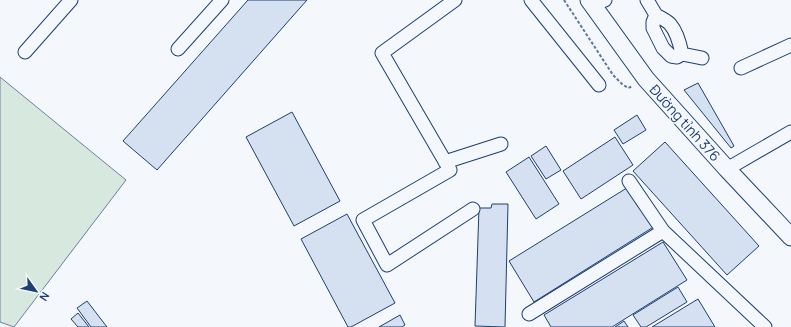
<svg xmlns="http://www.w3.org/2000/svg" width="791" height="327" font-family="Manrope,sans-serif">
  <rect width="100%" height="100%" fill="#f4f7fb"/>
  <path fill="#d7e8df" stroke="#687fa3" d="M0 77 126 180 14 327 0 322Z"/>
  <path fill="#d5e0f0" stroke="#1d3f73" d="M248 0H307L157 170 123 141Z
    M698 83 734 146 731 148 684 90Z
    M292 112 340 201 294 226 246 137Z
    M637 115 646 130 623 144 614 130Z
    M615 137 633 165 581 199 563 171Z
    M665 142 759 246 727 275 633 171Z
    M546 146 561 170 546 179 531 156Z
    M529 157 559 204 536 219 506 172Z
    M630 186 655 226 534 302 509 261Z
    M492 204H508L505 327 475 326 479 208H491Z
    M347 214 395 303 351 327H348L301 239Z
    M663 242 687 280 612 327H551L544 315Z
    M678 287 687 302 646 327H641L633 315Z
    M698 299 715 327H652Z
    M87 301 107 327H91L77 308Z
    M78 313 89 327H78L71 319Z
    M400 315 405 325 402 327H379Z
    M624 321 628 327H615Z"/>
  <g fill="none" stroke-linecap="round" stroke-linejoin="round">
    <g stroke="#1d3f73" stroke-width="15">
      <path id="minor" d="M455 0 382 53 450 170 363 220 387 265 473 209
        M531 0 599 85
        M647 0 656 15 653 22V28L663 48 671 56 677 57 682 54 702 58
        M592 4 605 0
        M656 15C661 18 666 20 670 24 677 32 680 44 682 54
        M178 49 222 0
        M25 52 71 0
        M741 68 791 45
        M445 162 501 144
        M727 169 791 132
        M629 181 663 231 765 327
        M529 314 663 231"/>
    </g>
    <g stroke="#1d3f73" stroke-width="19">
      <path id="major" d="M589 0 646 79 727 169 791 237"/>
    </g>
    <path stroke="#5e769c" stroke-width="2" stroke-dasharray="3 2" stroke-linecap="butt" d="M564 0 613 75 622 84 628 88 633 86"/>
    <use href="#minor" stroke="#f4f7fb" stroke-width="13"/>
    <use href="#major" stroke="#f4f7fb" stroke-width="17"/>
  </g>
  <g text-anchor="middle" stroke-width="3" stroke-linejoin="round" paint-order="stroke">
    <g font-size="14" fill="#1d3f73" stroke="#f4f7fb">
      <text transform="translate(685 123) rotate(48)" y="5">Đường tỉnh 376</text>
    </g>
  </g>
  <g transform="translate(36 291) rotate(123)" stroke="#f4f7fb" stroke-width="3" paint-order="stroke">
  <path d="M0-3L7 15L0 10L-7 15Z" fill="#1d3f73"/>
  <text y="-6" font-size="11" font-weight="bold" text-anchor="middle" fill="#1d3f73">N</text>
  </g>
</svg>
